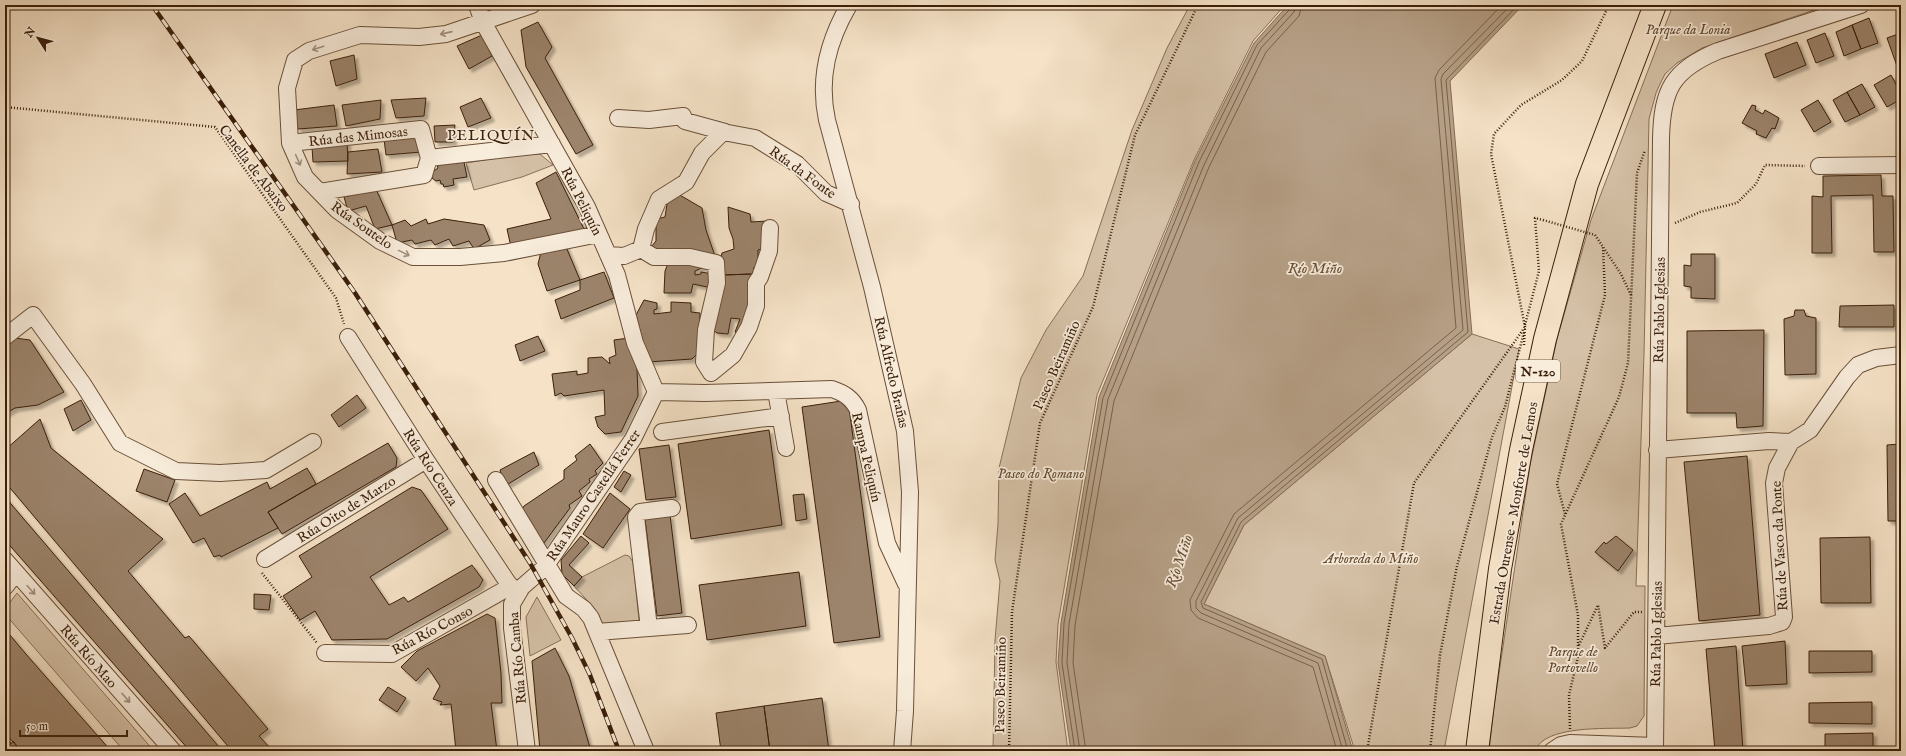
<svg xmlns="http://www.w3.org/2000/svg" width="1906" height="756" font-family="'IM FELL English',serif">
  <defs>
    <filter id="shadow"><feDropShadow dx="3.5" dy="3.5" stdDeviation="1" flood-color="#0004"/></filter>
  </defs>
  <rect width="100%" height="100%" fill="#f5e2c7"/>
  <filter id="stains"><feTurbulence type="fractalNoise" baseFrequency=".005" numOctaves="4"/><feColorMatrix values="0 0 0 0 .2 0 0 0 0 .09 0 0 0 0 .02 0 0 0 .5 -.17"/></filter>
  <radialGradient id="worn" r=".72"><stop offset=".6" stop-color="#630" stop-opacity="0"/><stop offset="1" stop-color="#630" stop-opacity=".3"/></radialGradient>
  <path fill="#d5c1a7" stroke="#887058" d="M1190 5H1285L1253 41 1194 160 1097 395 1058 624 1056 662 1068 751H993L995 640 1000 581 995 560 998 524 999 468 1021 378 1046 330 1083 276 1132 130 1167 48Z
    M1673 5H1829L1702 48 1677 63 1665 74 1660 84 1656 93 1649 119 1644 354 1636 586H1645L1644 716 1637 726 1630 728C1607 729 1544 725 1535 751H1489L1494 707 1530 465 1557 339 1591 220Z
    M540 154 553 165 522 177 474 190 466 163 515 155Z
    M1472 334 1519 349 1444 751H1355L1325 656 1204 604 1244 525Z
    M625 555 629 556 633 562 639 620 637 623 604 625 600 621 595 609 574 586 582 577Z
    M17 593 154 751H124L5 614V609Z
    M537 597 561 640 530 656 526 617Z"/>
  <path fill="#b6a087" stroke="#856c55" d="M1288 5H1523L1450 81 1472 334 1244 525 1204 604 1325 656 1353 751H1071L1058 663 1061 623 1099 397 1195 161 1254 43Z"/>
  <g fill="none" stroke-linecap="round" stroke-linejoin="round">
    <path stroke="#786048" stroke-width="1" d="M1075 751 1062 663 1064 623 1103 398 1199 162 1257 45 1290 9 1291 5
      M1080 751 1067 663 1069 624 1108 399 1204 165 1261 48 1294 12 1296 5
      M1086 751 1073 663 1075 625 1114 401 1209 167 1266 52 1299 16 1302 5
      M1337 751 1313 667 1198 618 1191 610 1190 600 1234 514 1456 328 1435 78 1439 70 1502 5
      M1343 751 1318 663 1201 613 1196 608V601L1238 518 1463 330 1441 79 1443 74 1511 5
      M1348 751 1322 659 1203 608 1201 602 1241 522 1468 332 1446 80 1518 5"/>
  </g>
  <path fill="#9c846c" stroke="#3b1f0a" filter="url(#shadow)" d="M1869 18 1878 43 1861 49 1852 25Z
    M538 22 552 47 545 58 593 145 576 154 526 67 521 30Z
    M1852 25 1861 49 1844 56 1836 32Z
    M1825 33 1834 56 1816 63 1807 40Z
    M1901 33V73L1898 66H1897L1887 38Z
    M482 35 492 56 469 69 457 46Z
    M1797 42 1806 65 1774 78 1765 54Z
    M354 55 357 79 336 86 330 61Z
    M1891 75 1901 93V99L1887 107 1874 85Z
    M1862 84 1875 107 1860 115 1847 92Z
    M1847 92 1860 115 1845 122 1833 100Z
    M426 98 424 116 396 118 391 100Z
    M481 98 491 118 468 127 460 107Z
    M381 100 380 119 346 126 342 105Z
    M1818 100 1831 122 1814 132 1801 110Z
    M334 105 337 126 298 129 294 110Z
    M1752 105 1756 106 1755 110 1763 114 1765 110 1779 118 1775 129 1772 128 1766 138 1756 134 1757 131 1742 123Z
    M455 125 453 142H435L434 126Z
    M416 134 421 152 386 155 384 139Z
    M347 141 348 161 313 162 312 147Z
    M378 149 382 172 347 174 348 152Z
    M456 161V163L464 162 467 177 453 179 454 185 444 187 443 184H441L440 180 436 181 432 178 431 173 438 168 437 165Z
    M556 172 585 231 511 247 507 229 551 219 536 183Z
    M1881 175 1882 196H1893L1894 252H1874L1873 195 1831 196 1832 253H1812V196L1823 197V176Z
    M376 189 392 225 375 229 366 206 348 211 344 197Z
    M678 194 702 208 706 230 715 256 654 251 651 247 656 241V219L665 217 668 198Z
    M728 207 750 214 751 222 768 221 766 248 758 250V267H754L753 274 722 275 720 261 722 253 734 249 733 239 729 228Z
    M426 219 428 224 444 219 484 225 490 240 474 249 469 241 453 246 449 239 435 245 431 240 415 244 412 240 397 243 392 225 405 220 411 226Z
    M564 242 580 280 547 291 538 264 541 252Z
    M1691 254H1715V299L1691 298V287L1684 286V265L1691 266Z
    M669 261 706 266 695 271V275L701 274V272L713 274 712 288 693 284 691 293H664L665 271Z
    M604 272 614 298 561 319 555 300 580 290V280Z
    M753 274 748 319 741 337 735 332 740 319 731 318 728 334 717 333 712 329 722 275Z
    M644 300 657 303V309L654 310V314L671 312V302L691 303V312L700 313 699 352 692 359 648 362 636 315Z
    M1894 305V327H1839L1840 306Z
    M1795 310H1804L1806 316 1816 318V374L1785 375 1784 319 1794 316Z
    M1764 330 1763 426 1737 428 1736 413H1687V331Z
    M538 336 545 351 520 361 515 345Z
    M15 338 30 340 64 392 38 405 15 408 5 414V347Z
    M629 338 637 369 638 396 621 432 605 434 598 427 595 417 605 415 604 390 564 396 561 393 555 396 552 374 577 371V375L588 373V358L602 357 610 364 609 358 616 355 614 340Z
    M357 395 366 408 339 427 331 415Z
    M81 400 91 420 73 431 64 409Z
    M848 400 880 637 834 643 802 407Z
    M40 419 51 448 163 539 128 571 185 638 189 636 268 729 259 736 273 751H232L5 482V450Z
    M769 430 782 525 691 539 678 444Z
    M388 443 397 458 396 467 282 534 268 512Z
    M590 444 603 463 595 471 597 474 589 479 590 482 579 491 582 496 569 505 570 508 541 547 519 513 524 506 564 479V470L577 460 575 456Z
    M1901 444V521H1888L1887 445Z
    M669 445 676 497 646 500 639 449Z
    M534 452 539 465 505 486 500 470Z
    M1747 456 1760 615 1699 621 1684 462Z
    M307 468 316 484 268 512 278 528 221 557 220 555 214 557 204 538 193 543 169 504 185 493 200 516 267 482 270 489Z
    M144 469 175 480 167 502 136 491Z
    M624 471 631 475 621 492 614 487Z
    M412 487 421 490 448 529 370 577 389 605 404 597 408 602 472 565 483 580 479 587 387 639 332 640 315 611 300 620 283 596 312 577 299 556Z
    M610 493 630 509 603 548 583 534Z
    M804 494 807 519 796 521 793 495Z
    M5 497 220 748 222 751H190L5 540Z
    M670 515 682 613 657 616 645 519Z
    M581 536 589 543 569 565 582 577 574 586 562 574 561 560Z
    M1616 536 1633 550 1618 571 1595 552 1604 542 1606 544Z
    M1870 537 1871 603H1821L1820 538Z
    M799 572 806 626 707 640 699 585Z
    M254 594 271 595 269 610 254 609Z
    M1899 596H1901V617H1900Z
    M487 614 495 618 501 673 502 703H491L497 751H456L451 704 440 705 442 702 433 699 440 686 428 668 416 681 401 667 417 651Z
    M10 635 25 653 111 751H21L5 733V636Z
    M1785 641 1787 684 1746 686 1742 646Z
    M1736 646 1743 751H1715L1706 649Z
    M555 648 569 676 591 751H540L532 661Z
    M1809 651H1872V672L1809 673Z
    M388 687 406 698 397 712 379 700Z
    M822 698 829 751H770L764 706Z
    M1872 702V724L1809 723V703Z
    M764 706 770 751H721L716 713Z
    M1873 733V751H1825V734Z
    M5 737 11 743 5 750Z
    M13 741 21 751H5Z"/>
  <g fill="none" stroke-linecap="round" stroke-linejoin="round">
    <g stroke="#6a5039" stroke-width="18">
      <path id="minor" d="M477 5 483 22 587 207 617 275 635 343 656 392
        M532 5 446 34 419 37 360 35 309 51 295 60 287 88 290 143 305 177 337 210 380 241 413 257H460L504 253 599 234
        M849 5C828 41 818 78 827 120L872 287 905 431 910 492 905 711 902 751
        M618 118 649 120 683 116 685 121 725 132
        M290 143 421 129 429 158
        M429 158 552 144
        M1819 166 1901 165
        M320 192 424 175 429 158
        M641 249 654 257H690L716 263 717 283 706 330 704 362 711 373
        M608 255 624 256 641 249 646 229 659 199 686 182 702 153 723 132 755 138 797 164 826 193 851 204
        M5 337 33 315 83 384 120 443 176 471 220 473 266 470 313 442
        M348 337 426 460 516 595
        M711 373 733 355 749 327 756 306V283L760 277 769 251 770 228
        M776 391 786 448
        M656 392 705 393 832 389C844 393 852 398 858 410L887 543 906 584
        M662 432 781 416
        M1657 450 1769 441 1791 442 1810 430 1847 377 1858 365 1876 358 1901 355
        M496 480 566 596 584 609 591 618 646 751
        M265 559 426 460
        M5 560 173 751
        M5 587 16 573
        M649 628 636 517 640 512 672 508
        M597 632 688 625
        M1656 636 1769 626 1782 622 1784 617 1774 483 1777 468 1791 442
        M325 653 392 654 511 586
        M527 751 512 628V604L522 587 545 567 633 439 656 392
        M1552 751 1561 745 1570 743 1655 746
        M1655 751 1661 139C1662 90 1672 70 1718 51L1861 5"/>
    </g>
    <g stroke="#3b1f0a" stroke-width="24">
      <path id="highway" d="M1477 751 1500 569 1521 450 1545 339 1587 184 1655 5"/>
    </g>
    <path stroke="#3b1f0a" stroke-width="2.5" stroke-dasharray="1 2" stroke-linecap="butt" d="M5 107 215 127 336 298 344 324
      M1675 223 1700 212 1737 203 1756 184 1765 165 1805 166
      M1595 235 1621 274 1631 295
      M1525 325 1539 271 1535 218 1543 220
      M1524 345 1525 327 1491 154 1494 134 1521 105 1562 80 1582 61 1609 5
      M1565 514 1557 484 1605 295 1603 247
      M262 573 317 643
      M1579 645 1598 605 1605 648 1634 612H1642
      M1570 729 1569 695 1578 657V615L1561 524 1619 397 1628 363 1637 173 1645 150
      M1009 751 1012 612 1040 423 1093 307 1135 135 1198 5
      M1367 751 1414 483 1525 327
      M1430 751 1440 655 1457 566 1492 437 1505 407 1524 332"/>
    <use href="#minor" stroke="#f8ecdb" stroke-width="16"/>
    <use href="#highway" stroke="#f5e2c7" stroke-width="22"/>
    <g stroke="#3b1f0a" stroke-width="4.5">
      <path id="rail" d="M152 5 355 293 530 563 572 638 590 675 619 751"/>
    </g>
    <use href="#rail" stroke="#f8ecdb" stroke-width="3" stroke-dasharray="9" stroke-linecap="butt"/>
    <path stroke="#3b1f0a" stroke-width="2.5" stroke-dasharray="1 2" stroke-linecap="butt" d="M1543 220 1595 235"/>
  </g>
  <defs><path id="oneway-shaft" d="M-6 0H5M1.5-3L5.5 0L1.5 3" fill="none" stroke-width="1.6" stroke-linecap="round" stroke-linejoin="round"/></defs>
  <g stroke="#a3907d">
    <use href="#oneway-shaft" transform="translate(446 33) rotate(167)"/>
    <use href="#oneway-shaft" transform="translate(318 48) rotate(162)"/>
    <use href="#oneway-shaft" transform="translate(298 160) rotate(66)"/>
    <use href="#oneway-shaft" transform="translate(404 253) rotate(26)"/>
    <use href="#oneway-shaft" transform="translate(31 590) rotate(48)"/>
    <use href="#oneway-shaft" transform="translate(126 698) rotate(49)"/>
  </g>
  <g text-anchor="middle" stroke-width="3.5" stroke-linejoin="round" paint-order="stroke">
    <rect fill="#f8ecdb" stroke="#745c49" stroke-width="1" x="1516" y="360" width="44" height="22" rx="3"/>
    <g font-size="13" font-weight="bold" fill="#3b1f0a">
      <text x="1538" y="376">N-120</text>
    </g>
    <g font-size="14" font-style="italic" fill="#624831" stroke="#f8ecdb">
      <text x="1688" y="34">Parque da Lonia</text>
      <text x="1041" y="478">Paseo do Romano</text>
      <text x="1371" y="563">Arboreda do Miño</text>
      <text x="1573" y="656">Parque de<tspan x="1573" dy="16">Portovello</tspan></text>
    </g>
    <g font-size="14" fill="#3b1f0a" stroke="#f8ecdb">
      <text transform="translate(358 136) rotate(-6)" y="5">Rúa das Mimosas</text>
      <text transform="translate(254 168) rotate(53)" y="5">Canella de Abaixo</text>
      <text transform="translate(803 172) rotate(36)" y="5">Rúa da Fonte</text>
      <text transform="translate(582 201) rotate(63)" y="5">Rúa Peliquín</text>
      <text transform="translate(362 225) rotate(35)" y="5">Rúa Soutelo</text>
      <text transform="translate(1659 310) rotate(-89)" y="5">Rúa Pablo Iglesias</text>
      <text transform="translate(1056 365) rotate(-66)" y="5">Paseo Beiramiño</text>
      <text transform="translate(892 372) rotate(77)" y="5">Rúa Alfredo Brañas</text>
      <text transform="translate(867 457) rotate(77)" y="5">Rampa Peliquín</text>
      <text transform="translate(431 467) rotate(57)" y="5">Rúa Río Cenza</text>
      <text transform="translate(593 495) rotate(-56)" y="5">Rúa Mauro Castellá Ferrer</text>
      <text transform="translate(346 509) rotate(-32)" y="5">Rúa Oito de Marzo</text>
      <text transform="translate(1513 513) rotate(-80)" y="5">Estrada Ourense - Monforte de Lemos</text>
      <text transform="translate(1779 546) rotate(-93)" y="5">Rúa de Vasco da Ponte</text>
      <text transform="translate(432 630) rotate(-28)" y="5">Rúa Río Conso</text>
      <text transform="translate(1656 634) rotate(-89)" y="5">Rúa Pablo Iglesias</text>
      <text transform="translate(89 656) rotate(49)" y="5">Rúa Río Mao</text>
      <text transform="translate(517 658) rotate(-95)" y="5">Rúa Río Camba</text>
      <text transform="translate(1000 685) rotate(-89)" y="5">Paseo Beiramiño</text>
    </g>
    <g font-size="15" letter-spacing="1" fill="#3b1f0a" stroke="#f8ecdb">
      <text x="491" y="140">PELIQUÍN</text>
    </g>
    <g font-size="15" font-style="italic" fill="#664c36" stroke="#f8ecdb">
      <text x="1315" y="273">Río Miño</text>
      <text transform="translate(1179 561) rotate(-71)" y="5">Río Miño</text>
    </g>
  </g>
  <rect width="1906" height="756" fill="none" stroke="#f5e2c7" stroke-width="20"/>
  <rect x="6" y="6" width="1894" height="744" fill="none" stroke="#3b1f0a" stroke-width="2"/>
  <rect x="10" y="10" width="1886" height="736" fill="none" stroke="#3b1f0a"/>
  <g transform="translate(38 38) rotate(306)" stroke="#f8ecdb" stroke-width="3" paint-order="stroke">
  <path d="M0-3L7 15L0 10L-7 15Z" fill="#3b1f0a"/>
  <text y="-6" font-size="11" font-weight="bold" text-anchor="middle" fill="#3b1f0a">N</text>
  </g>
  <path d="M20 730v6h107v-6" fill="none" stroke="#3b1f0a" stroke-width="2"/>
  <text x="26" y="730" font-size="12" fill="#3b1f0a" stroke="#f8ecdb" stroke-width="3" paint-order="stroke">50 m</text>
  <rect width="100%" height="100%" filter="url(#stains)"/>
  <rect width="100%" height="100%" fill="url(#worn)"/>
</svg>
